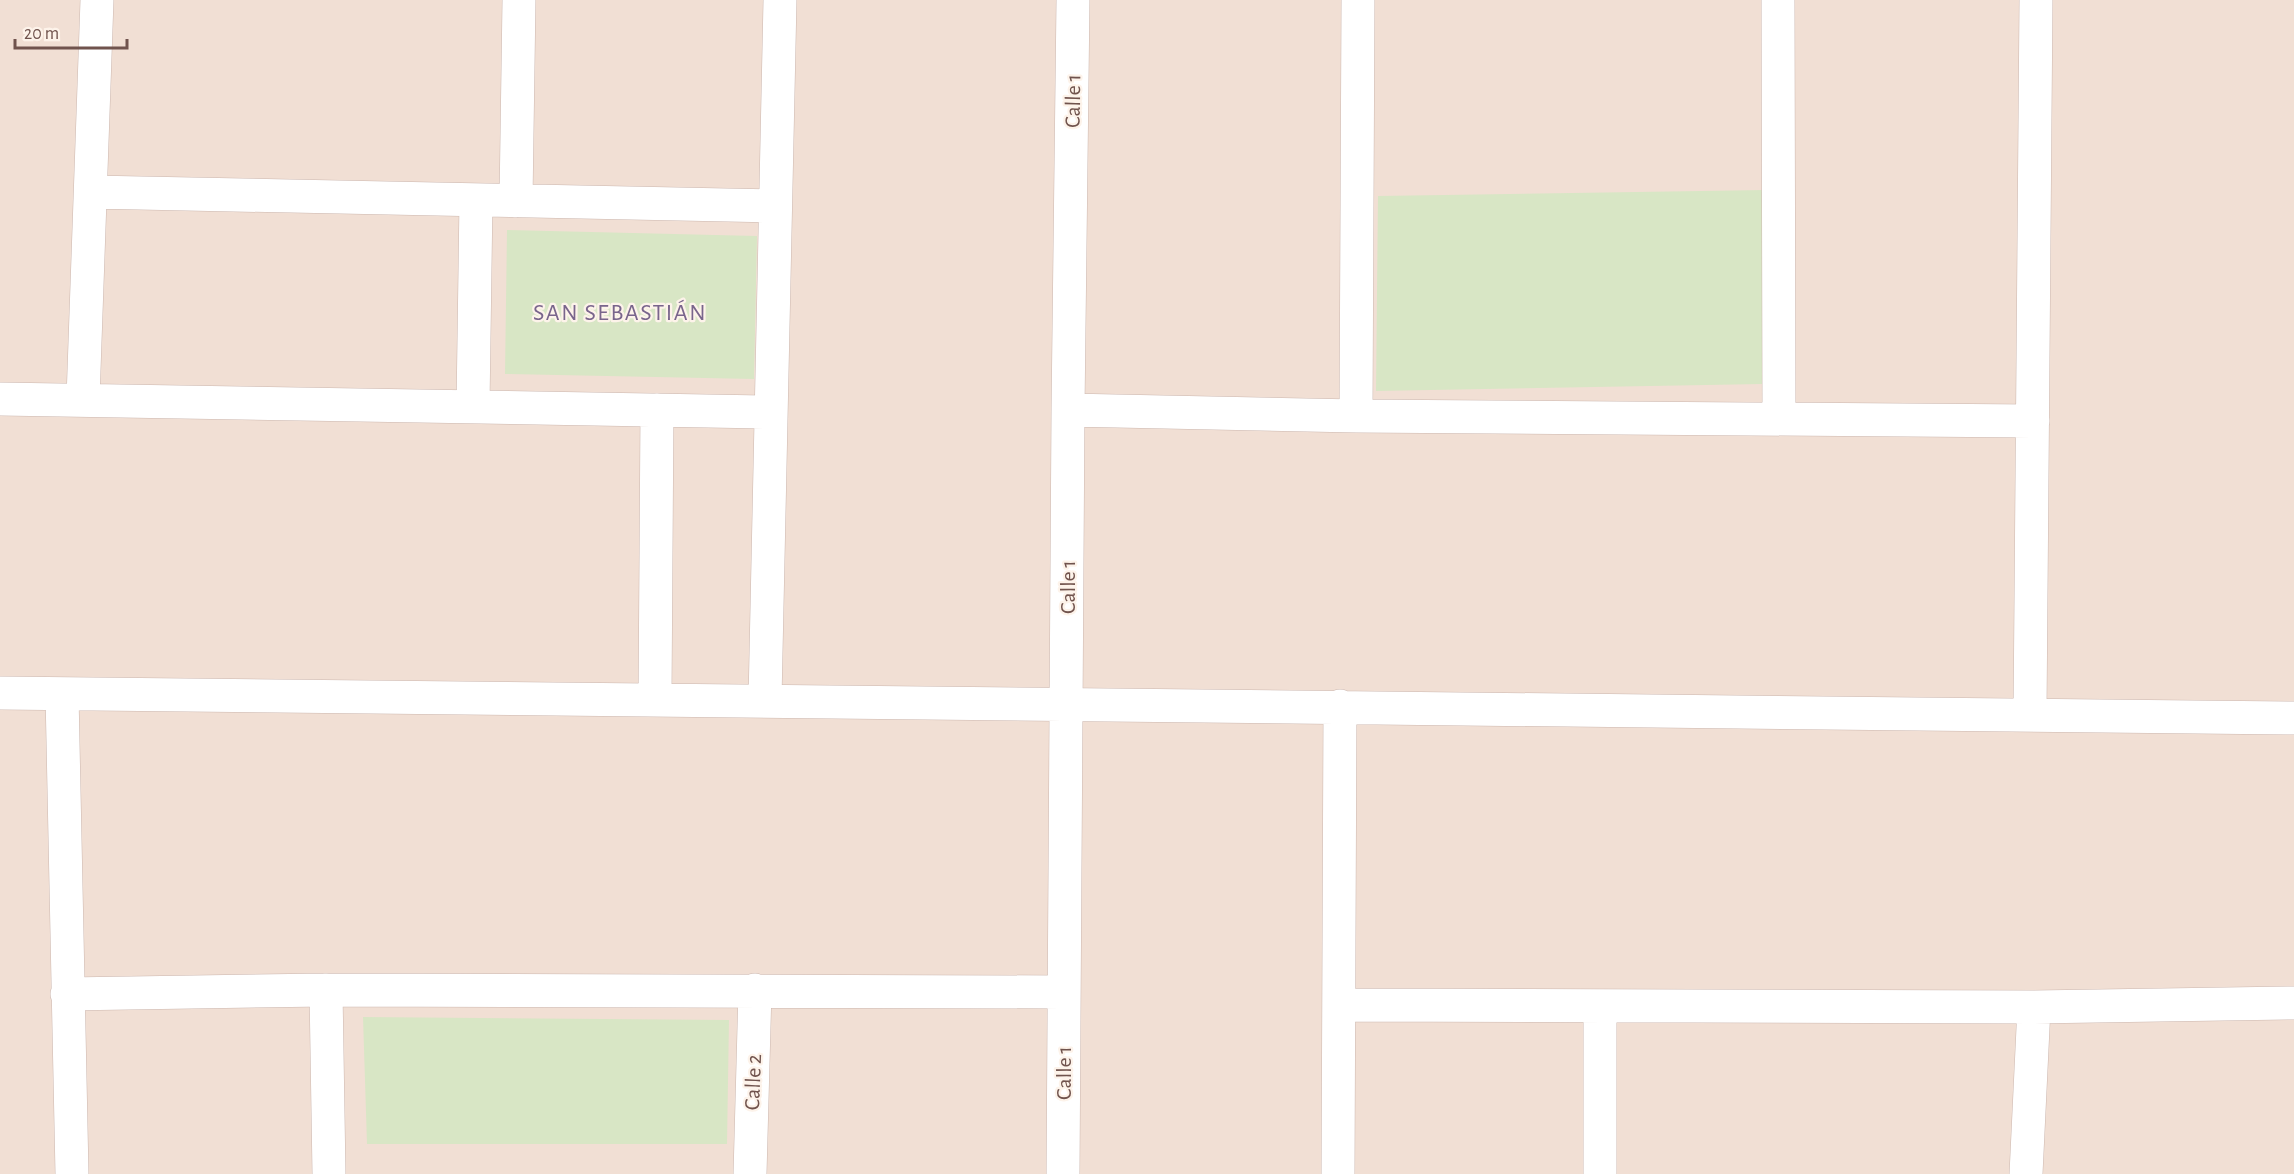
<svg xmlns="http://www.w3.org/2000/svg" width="2294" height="1174" font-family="'Alegreya Sans',sans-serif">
  <rect width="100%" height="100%" fill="#faeee5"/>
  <path fill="#f1dfd4" d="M0 0H2294V1174H0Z"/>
  <path fill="#d8e6c5" d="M1765 190 1762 384 1376 391 1378 196Z
    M507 230 757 236 754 379 505 374Z
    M363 1017 729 1020 727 1144H367Z"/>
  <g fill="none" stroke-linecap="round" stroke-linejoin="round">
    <g stroke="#ccb7af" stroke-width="34">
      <path id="minor" d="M1778 0 1779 417
        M91 192 775 206
        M516 201 519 0
        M0 399 771 412
        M83 399 97 0
        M473 406 476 200
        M1068 410 1356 416 2033 421
        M1356 416 1358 0
        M0 693 2294 718
        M62 694 72 1174
        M655 699 657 410
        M765 700 780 0
        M2030 715 2036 0
        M326 990 329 1174
        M67 994 326 990 1063 992
        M1339 1005 2034 1007 2294 1003
        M1600 1006V1174
        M750 1174 755 990
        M1063 1174 1068 410 1073 0
        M1338 1174 1340 706
        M2026 1174 2034 1007"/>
    </g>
    <use href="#minor" stroke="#fff" stroke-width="33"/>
  </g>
  <g text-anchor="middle" stroke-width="4.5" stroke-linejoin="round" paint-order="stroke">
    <g font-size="22" fill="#70534d" stroke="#fdf3ea">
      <text transform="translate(1072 101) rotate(-89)" y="8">Calle 1</text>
      <text transform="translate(1067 587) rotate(-90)" y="8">Calle 1</text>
      <text transform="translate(1063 1073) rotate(-90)" y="8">Calle 1</text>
      <text transform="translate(752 1082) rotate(-88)" y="8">Calle 2</text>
    </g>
    <g font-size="24" letter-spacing="1.5" fill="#79658c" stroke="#fdf3ea">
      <text x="620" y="320">SAN SEBASTIÁN</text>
    </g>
  </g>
  <path d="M15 39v9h112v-9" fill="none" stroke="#70534d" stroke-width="3"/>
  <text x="24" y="39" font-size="18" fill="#70534d" stroke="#fdf3ea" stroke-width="4.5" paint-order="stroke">20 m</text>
</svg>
